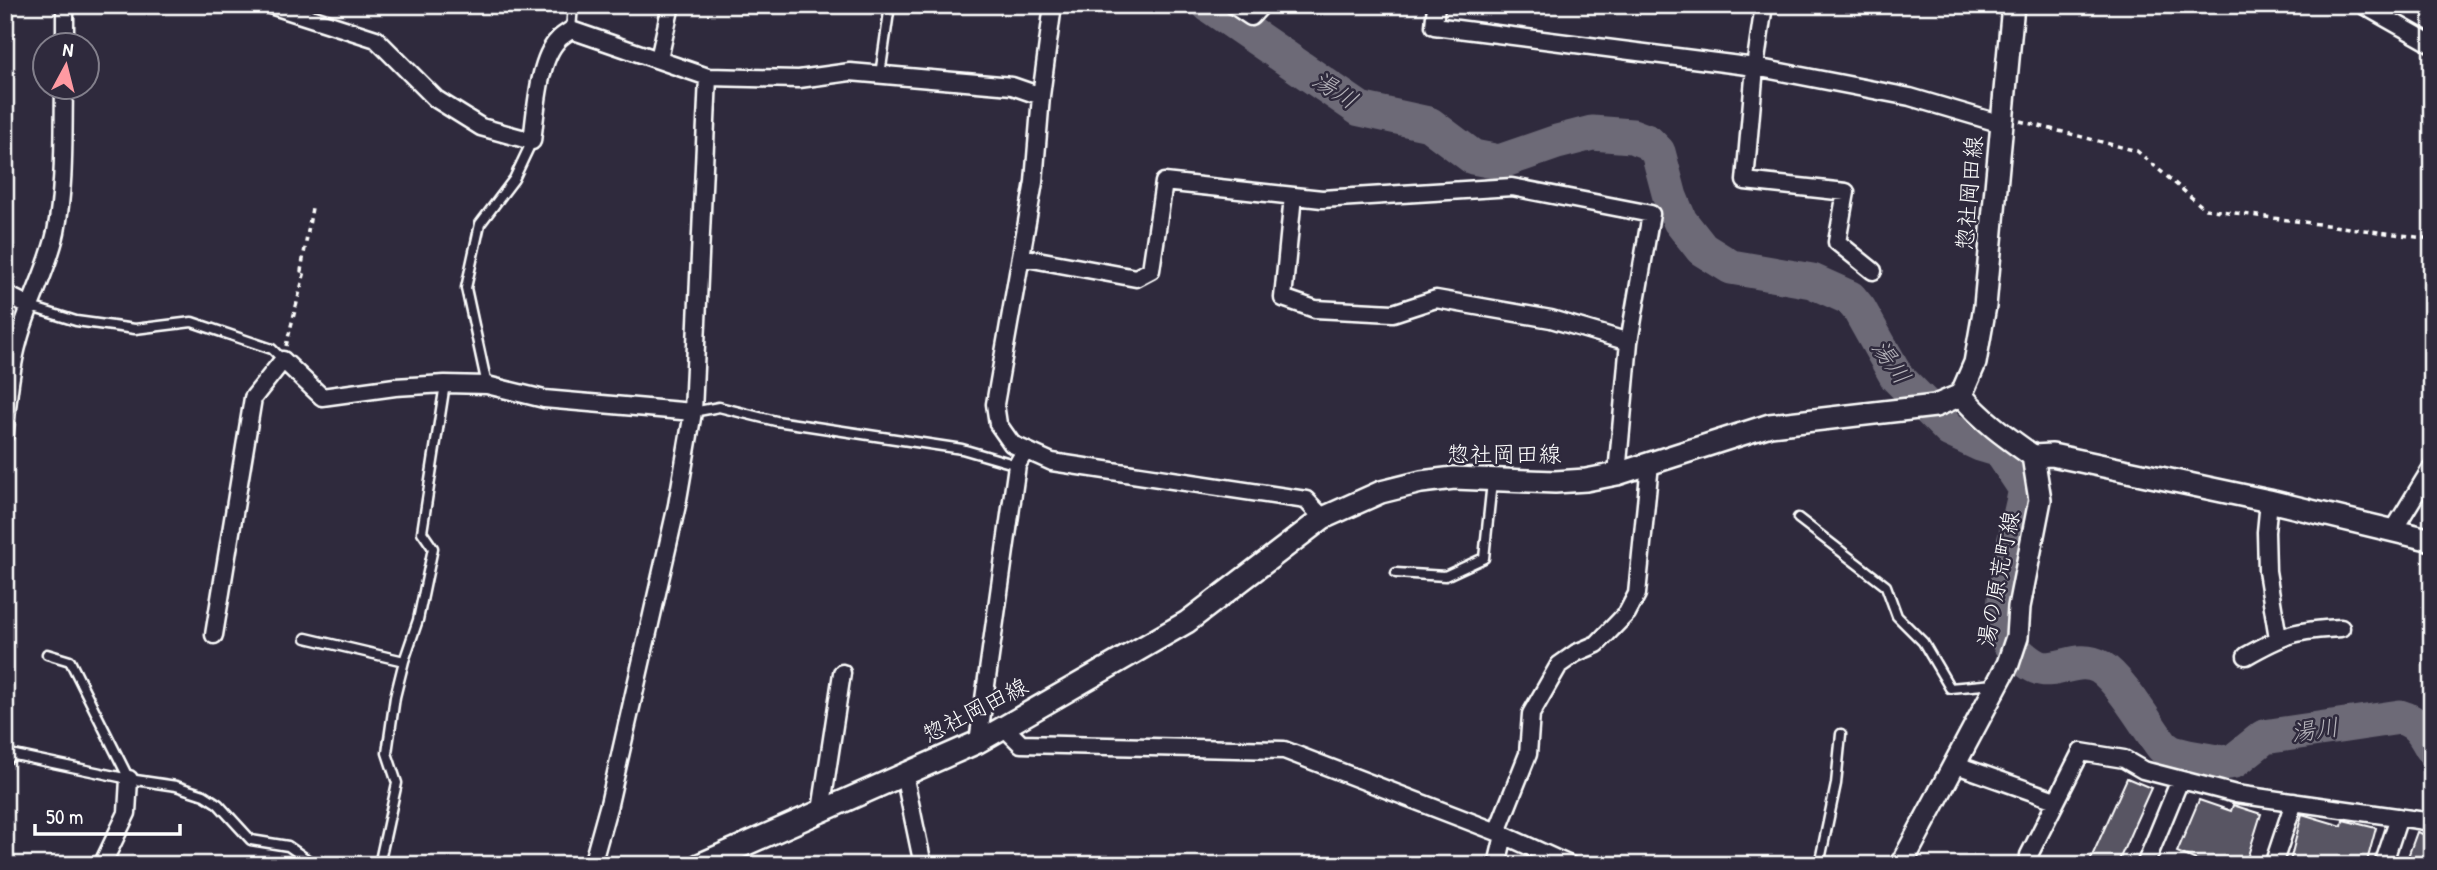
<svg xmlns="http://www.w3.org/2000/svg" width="2437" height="870" font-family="'Patrick Hand','Klee One',sans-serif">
  <rect width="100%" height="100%" fill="#2f2a3d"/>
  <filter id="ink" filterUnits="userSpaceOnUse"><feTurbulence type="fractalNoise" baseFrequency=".0143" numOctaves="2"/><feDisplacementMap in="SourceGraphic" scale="14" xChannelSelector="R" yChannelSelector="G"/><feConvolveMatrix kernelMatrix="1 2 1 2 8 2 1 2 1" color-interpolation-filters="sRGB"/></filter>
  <g filter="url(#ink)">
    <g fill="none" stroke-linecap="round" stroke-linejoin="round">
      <path stroke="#6d6a77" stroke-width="35" d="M1209 5 1360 109 1429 124 1473 157 1499 162 1557 142 1592 133 1632 136 1648 142 1658 152 1670 197 1680 221 1702 249 1731 267 1812 281 1850 298 1859 309 1897 377 1950 430 1980 444 2000 450 2026 489C2020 520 1993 617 2009 642 2014 651 2028 663 2037 667 2056 675 2078 654 2100 667 2121 680 2147 726 2163 747L2172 753 2188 757 2223 763 2234 761 2264 737 2400 717C2418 722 2423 732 2432 748"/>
    </g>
    <path fill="#595564" stroke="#fff" stroke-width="2" d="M2127 778 2151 788 2133 828 2117 865H2088Z
      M2199 800 2231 811 2233 805 2261 814 2245 865H2208L2177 852Z
      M2302 814 2342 826 2343 820 2376 828 2366 865H2289Z
      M2417 832 2432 837V865H2405Z"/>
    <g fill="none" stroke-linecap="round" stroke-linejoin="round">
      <g stroke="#fff" stroke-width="13">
        <path id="lane" d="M571 30 573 5
          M880 75 890 5
          M31 307 76 321 135 329 192 322 272 349 283 360
          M487 385 466 288 480 224 514 179 532 141
          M693 412 719 407 776 421 962 449 1017 465
          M1798 518 1886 586 1897 616 1923 642 1950 688 1994 684
          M1396 573 1445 576 1484 558 1492 482
          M306 638 404 661 395 697 387 753 397 783 379 865
          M47 654 70 661 129 779
          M404 661 418 620 433 548 422 532 445 384
          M5 760 15 755 129 779 176 786 204 795 218 804 251 840 288 846 315 865
          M1819 865 1836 784 1841 734"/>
      </g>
      <g stroke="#fff" stroke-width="21">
        <path id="street" d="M270 5 376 39 436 99 481 127 532 141C536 113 538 60 558 40 561 36 567 33 571 30L708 77 799 79 850 72 1012 86 1041 96
          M1053 5 1041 96 1034 182 995 404 998 424 1012 444 1052 462 1306 500 1323 518
          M1233 5 1251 17 1262 5
          M1436 5 1434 26 1755 67 1910 97 2002 124
          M1764 5 1755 67 1745 181 1846 192 1837 242 1873 271
          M2363 5 2432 44
          M65 46V5
          M659 59 671 5
          M1293 196 1283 298 1315 309 1393 313 1436 299 1551 319 1629 342
          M1021 257 1136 278 1151 270 1164 182 1322 199 1512 187 1651 214 1629 342 1617 474
          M5 294 31 307
          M5 434C7 402 10 370 19 339 29 302 48 269 56 232 65 185 63 135 64 88
          M2269 501 2266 532 2267 571 2278 638
          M2393 531 2432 467
          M214 635 253 398 283 360 322 397 395 387 445 384 487 385 544 399 693 412
          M2246 656C2285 634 2296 630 2341 628
          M1004 727 1021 744 1284 750 1497 832 1570 865
          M978 742 1017 465 1025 451
          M1954 764 2055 800
          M904 774 923 865
          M821 811 842 673
          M1497 832 1528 754 1531 714 1559 665 1576 653 1597 644 1627 613 1637 594 1650 464
          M102 865 127 813 129 779
          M592 865 609 804 677 505 693 412 708 77
          M1497 865 1504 835
          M2028 865 2029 855 2081 752 2124 759 2143 770 2236 794 2432 822
          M2145 865 2180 780
          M2273 865 2294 802
          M2383 865 2399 817"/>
      </g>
      <g stroke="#fff" stroke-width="26">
        <path id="secondary" d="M2033 456 2052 455 2269 501 2432 540
          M699 865 978 742 1187 622 1323 518 1381 492 1421 482 1454 478 1555 482 1586 480 1617 474 1770 425 1935 406 1961 395 1975 363 1985 306 2013 5
          M1901 865 2008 664 2017 637 2019 607 2040 500 2033 456C2006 437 1982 420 1961 395"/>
      </g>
      <path stroke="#fff" stroke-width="3.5" stroke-dasharray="5 5" stroke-linecap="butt" d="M2020 121 2137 151 2205 209 2432 239
        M286 346 305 271H301L312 208"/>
      <use href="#lane" stroke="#2f2a3d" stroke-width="8"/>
      <use href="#street" stroke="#2f2a3d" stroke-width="16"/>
      <use href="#secondary" stroke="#2f2a3d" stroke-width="21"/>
    </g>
  </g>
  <g text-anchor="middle" stroke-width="5" stroke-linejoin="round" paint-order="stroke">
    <g font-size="23" fill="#fff" stroke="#2f2a3d">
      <text transform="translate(1969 193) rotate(-85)" y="8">惣社岡田線</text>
      <text x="1504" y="462">惣社岡田線</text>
      <text transform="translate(1998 579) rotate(-79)" y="8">湯の原荒町線</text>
      <text transform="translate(975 710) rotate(-27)" y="8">惣社岡田線</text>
    </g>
    <g font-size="24" font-style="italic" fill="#b6b4bb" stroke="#2f2a3d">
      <text transform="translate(1335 90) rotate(33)" y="8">湯川</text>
      <text transform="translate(1891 362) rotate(55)" y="8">湯川</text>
      <text transform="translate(2315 730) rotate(-8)" y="8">湯川</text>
    </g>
  </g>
  <rect width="2437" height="870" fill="none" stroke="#2f2a3d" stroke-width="28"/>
  <rect x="14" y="14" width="2409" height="842" fill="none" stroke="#fff" stroke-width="2.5" filter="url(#ink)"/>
  <g transform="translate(66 66) rotate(7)"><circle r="33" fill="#2f2a3d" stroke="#827f8b" stroke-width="2"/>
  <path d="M0-5L12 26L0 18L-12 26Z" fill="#ff9aa2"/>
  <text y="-10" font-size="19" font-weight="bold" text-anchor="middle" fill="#ffffff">N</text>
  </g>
  <path d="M35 824v10h145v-10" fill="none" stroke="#ffffff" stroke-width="3.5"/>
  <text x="46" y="824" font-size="21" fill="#ffffff" stroke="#2f2a3d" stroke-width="5" paint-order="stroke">50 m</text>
</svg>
